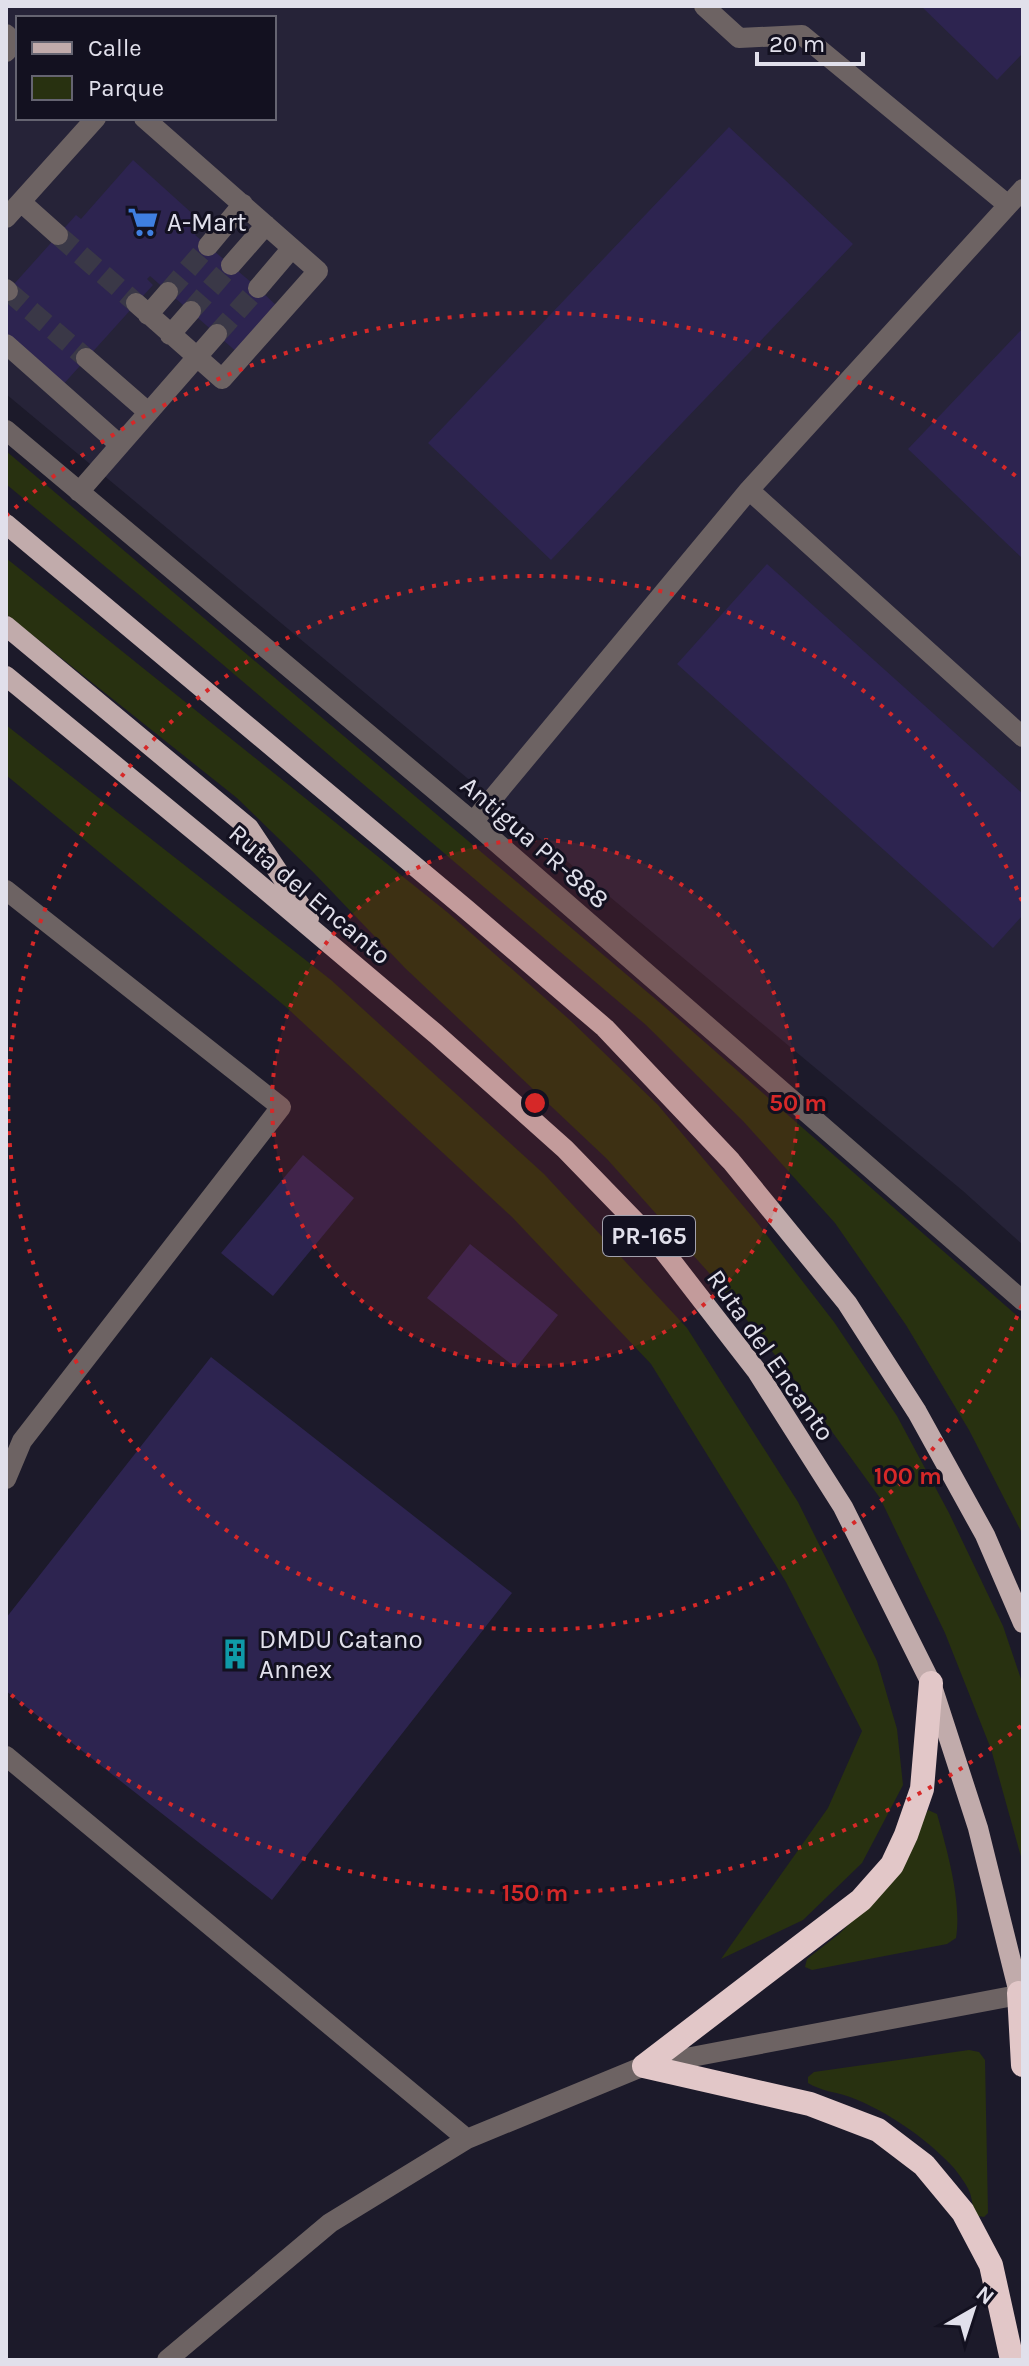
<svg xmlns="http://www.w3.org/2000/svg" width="1029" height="2366" font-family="Karla,sans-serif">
  <rect width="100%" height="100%" fill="#1c1a2a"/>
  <path fill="#262338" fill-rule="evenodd" d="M6 6H1023V1245L963 1191 6 394ZM18 18H274V118H18Z"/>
  <path fill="#283110" d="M6 451 659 1002 1023 1321V1535L969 1430 906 1325 835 1223 743 1121 646 1025 221 663 6 484Z
    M6 558 447 912 571 1021 658 1105 755 1220 834 1322 897 1416 949 1513 1003 1626 1023 1685V1864L991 1749 945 1633 880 1498 791 1375 710 1274 607 1159 405 968 314 873 237 798 6 614Z
    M6 725 331 980 544 1174 687 1328 798 1502 877 1661 897 1729 903 1785 862 1863 803 1920 721 1959 828 1808 862 1731 786 1582 651 1364 512 1217 286 1007 6 775Z
    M928 1810 937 1814C947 1850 962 1902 956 1938L947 1944 812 1970 805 1967 807 1959 839 1934 887 1887Z
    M969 2050 979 2052 985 2060 988 2213 984 2217 978 2216C972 2209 973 2202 970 2193 967 2185 959 2174 953 2167 926 2138 887 2111 850 2097 836 2092 821 2091 808 2083V2077L814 2072Z"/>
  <path fill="#2d2450" d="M921 6H1023V53L997 80Z
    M729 127 853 244 551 560 428 443Z
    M133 160 205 225 195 235 258 288 279 308 239 354 150 276 147 279 153 285 60 388 6 339V293L76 215 81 219Z
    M1023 328V559L908 449Z
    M767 564 1023 794V915L993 948 677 664Z
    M303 1155 354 1198 273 1296 221 1253Z
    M470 1244 558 1315 516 1368 427 1298Z
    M211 1357 512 1593 272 1900 6 1691V1618Z"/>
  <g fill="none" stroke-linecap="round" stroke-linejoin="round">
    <path stroke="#3a3847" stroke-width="20" stroke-dasharray="20 10" stroke-linecap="butt" d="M58 235 136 303
      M8 291 86 358
      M168 292 208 246
      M191 311 231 265
      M217 334 258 288"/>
    <path stroke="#6d6363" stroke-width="20" d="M704 6 739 38 802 35 1008 205
      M6 34 14 42 6 52
      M21 202 58 235
      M6 218 96 118
      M208 246 243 204
      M231 265 266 225
      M258 288 292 248
      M6 289 8 291
      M136 303 222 379 318 271 144 118
      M148 315 168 292
      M170 335 191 311
      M6 344 120 445 217 334
      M86 358 148 412
      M6 430 473 822 1023 1301
      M749 490 1023 737
      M79 492 120 445
      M473 822 749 490 1023 189
      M6 890 281 1107 22 1441 6 1479
      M6 1756 467 2139
      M167 2360 330 2223 467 2139 644 2066 1023 1994"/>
    <path stroke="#c1abab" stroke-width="20" d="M6 524 466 909 605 1028 731 1161 847 1303 917 1412 985 1535 1023 1623
      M6 626 249 828 309 918
      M6 676 236 865 436 1034 565 1149 663 1250 756 1370 843 1507 931 1683 978 1828 1019 1993"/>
    <path stroke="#e2c7c8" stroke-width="24" d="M1019 1993 1023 2065
      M644 2066 810 2104 878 2130 924 2165 963 2212 991 2265 1012 2360
      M644 2066 861 1900 892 1865 906 1835 922 1789 931 1683"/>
  </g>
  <circle cx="535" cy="1103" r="263" fill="#d62828" fill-opacity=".12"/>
  <g fill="none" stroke="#d62828" stroke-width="4" stroke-dasharray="4 8">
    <circle cx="535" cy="1103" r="263"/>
    <path d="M1022 1305A527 527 0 1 1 1022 901"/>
    <path d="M1021 1726A790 790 0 0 1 6 1690M6 516A790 790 0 0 1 1021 480"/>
  </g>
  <defs>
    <g id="supermarket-bare" transform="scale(2.4)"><path d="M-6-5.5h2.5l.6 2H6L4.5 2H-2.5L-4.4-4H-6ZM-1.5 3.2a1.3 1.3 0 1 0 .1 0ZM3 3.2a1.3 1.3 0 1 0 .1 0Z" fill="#3f7fe0" stroke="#131120" stroke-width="2.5" paint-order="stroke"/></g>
    <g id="building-bare" transform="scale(2.4)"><path d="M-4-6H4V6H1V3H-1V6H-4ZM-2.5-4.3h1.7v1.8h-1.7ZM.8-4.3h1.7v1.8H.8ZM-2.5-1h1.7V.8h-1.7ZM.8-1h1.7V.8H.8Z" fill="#0f9aa8" stroke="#131120" stroke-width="2.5" paint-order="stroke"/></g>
  </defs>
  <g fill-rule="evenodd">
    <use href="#supermarket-bare" x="143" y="222"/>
    <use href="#building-bare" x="235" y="1654"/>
  </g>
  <g text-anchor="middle" stroke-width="6" stroke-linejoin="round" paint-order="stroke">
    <rect fill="#131120" stroke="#a3a2ae" stroke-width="2" x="603" y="1216" width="92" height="40" rx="6"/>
    <g font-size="24" font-weight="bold" fill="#e1e0eb">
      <text x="649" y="1244">PR-165</text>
    </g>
    <g font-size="26" fill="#e1e0eb" stroke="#131120" text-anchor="start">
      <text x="167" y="231">A-Mart</text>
      <text x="259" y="1648">DMDU Catano<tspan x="259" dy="30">Annex</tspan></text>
    </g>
    <g font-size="26" fill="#e1e0eb" stroke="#131120">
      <text transform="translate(535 842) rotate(41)" y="9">Antigua PR-888</text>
      <text transform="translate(310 894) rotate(40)" y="9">Ruta del Encanto</text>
      <text transform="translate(771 1355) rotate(55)" y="9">Ruta del Encanto</text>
    </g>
  </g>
  <circle cx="535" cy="1103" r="12" fill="#d62828" stroke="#131120" stroke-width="4"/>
  <g font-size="24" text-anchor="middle" font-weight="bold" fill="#d62828" stroke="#131120" stroke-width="6" stroke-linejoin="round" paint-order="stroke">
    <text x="798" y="1111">50 m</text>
    <text x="908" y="1484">100 m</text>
    <text x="535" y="1901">150 m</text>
  </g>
  <rect width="1029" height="2366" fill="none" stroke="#e1e0eb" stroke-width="16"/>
  <rect x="16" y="16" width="260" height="104" fill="#131120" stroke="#656471" stroke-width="2"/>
  <rect x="32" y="42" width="40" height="12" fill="#c1abab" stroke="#656471" stroke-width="2"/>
  <text x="88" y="56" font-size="24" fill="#e1e0eb">Calle</text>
  <rect x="32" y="76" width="40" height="24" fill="#283110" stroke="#656471" stroke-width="2"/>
  <text x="88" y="96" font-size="24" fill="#e1e0eb">Parque</text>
  <g transform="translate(973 2310) rotate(39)" stroke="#131120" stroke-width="6" paint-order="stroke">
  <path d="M0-6L14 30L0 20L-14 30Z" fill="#e1e0eb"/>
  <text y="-12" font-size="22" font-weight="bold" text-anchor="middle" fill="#e1e0eb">N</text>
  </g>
  <path d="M757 52v12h106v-12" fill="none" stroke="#e1e0eb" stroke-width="4"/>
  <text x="769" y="52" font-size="24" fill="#e1e0eb" stroke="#131120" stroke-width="6" paint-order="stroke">20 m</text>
</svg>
